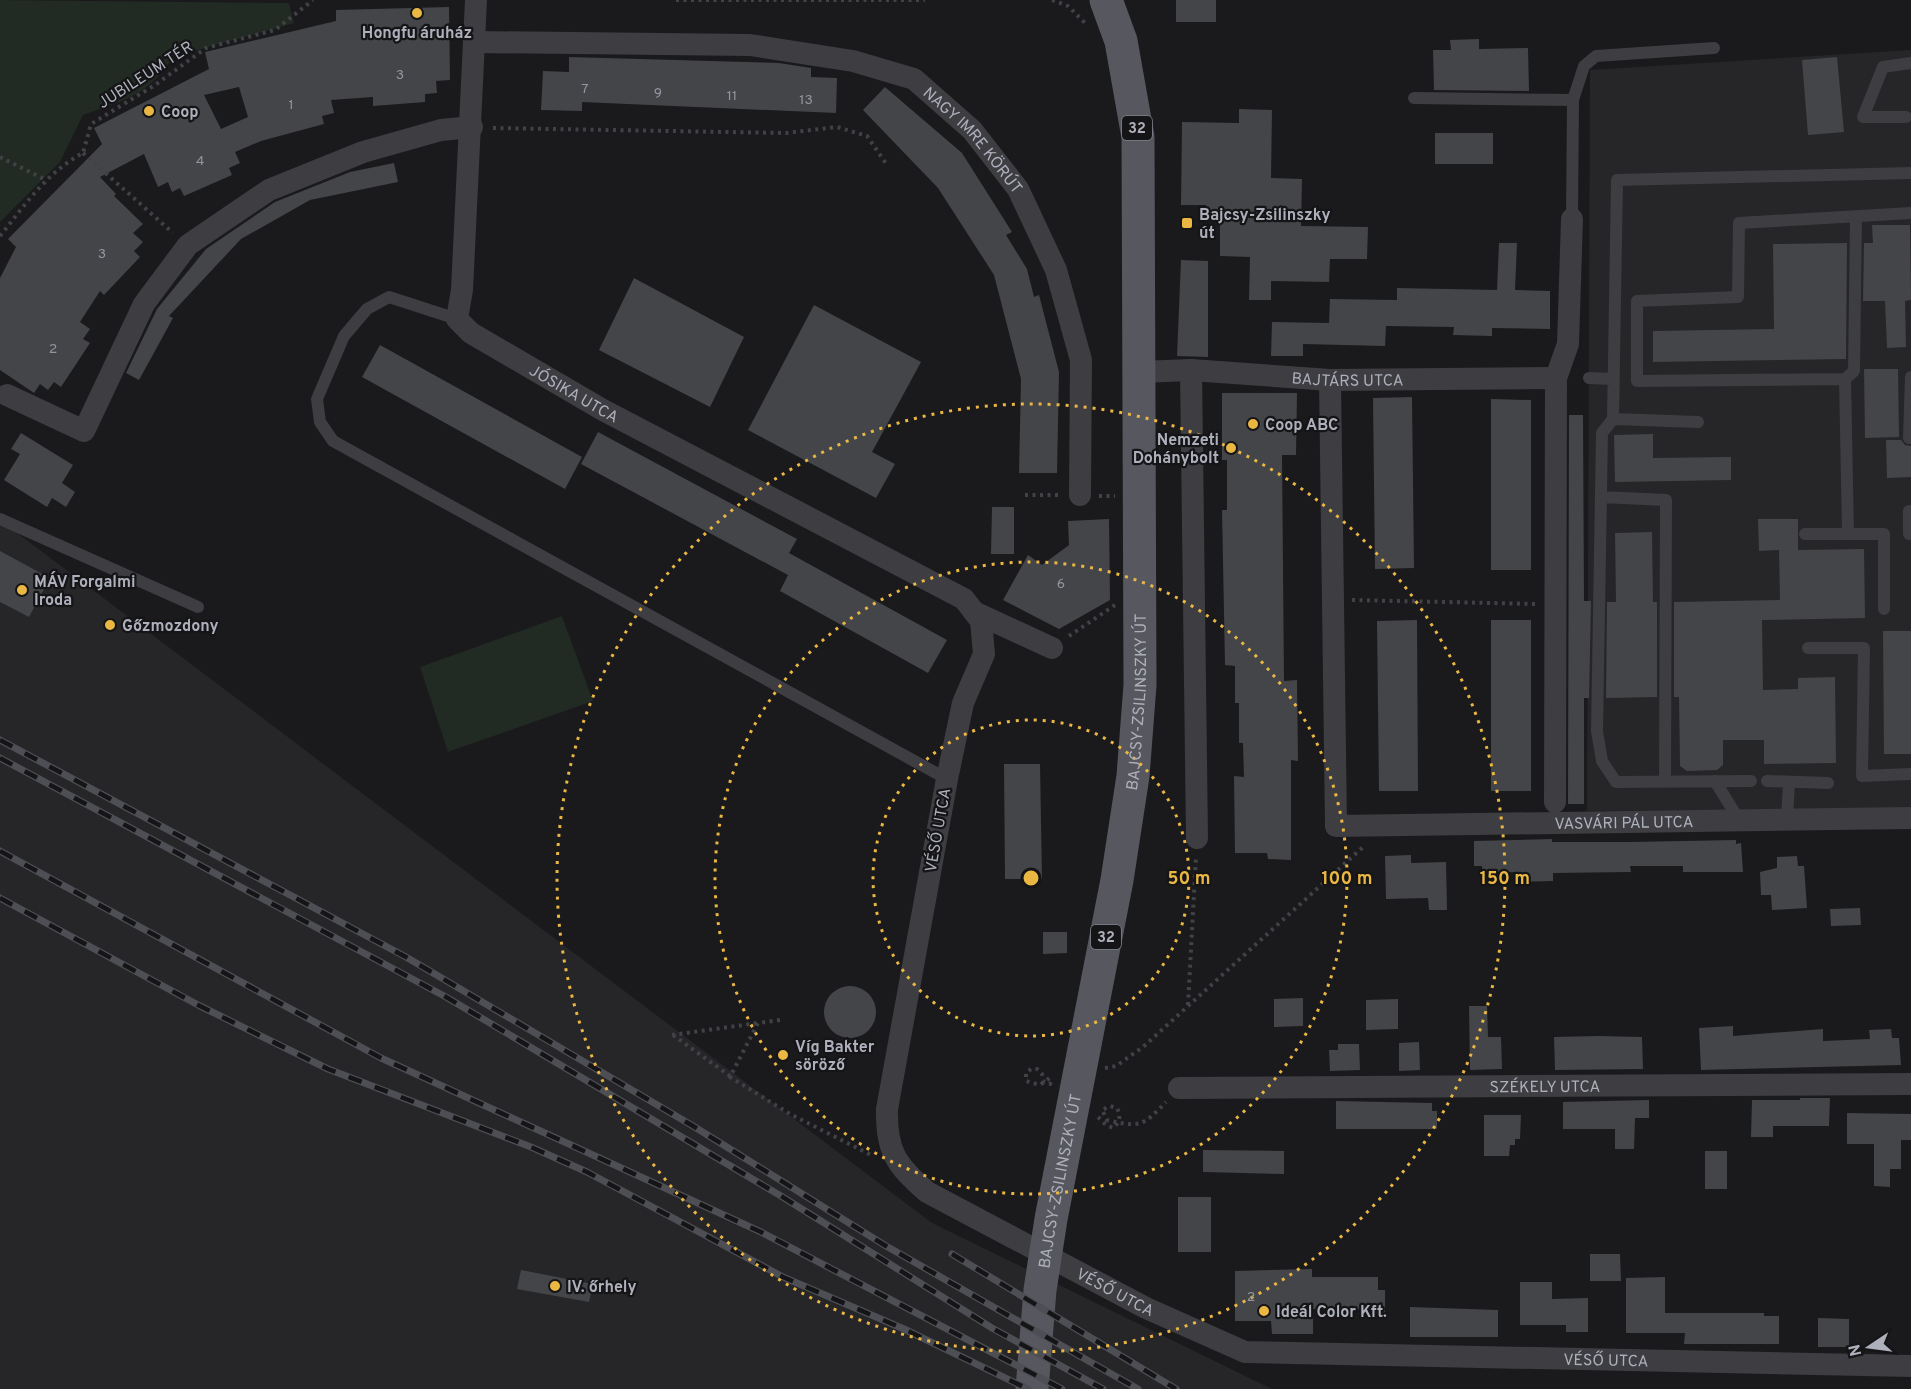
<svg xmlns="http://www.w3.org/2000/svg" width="1911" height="1389" font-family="Overpass,sans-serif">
  <rect width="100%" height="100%" fill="#1a191c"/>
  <path fill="#262629" d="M1911 50V809L1587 811 1590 70Z
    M0 520 932 1223 1272 1389H0Z"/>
  <path fill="#212a23" d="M0 0 289 3 294 23 173 57C147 96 126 100 83 115L60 162 0 222Z
    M562 616 593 701 448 752 420 667Z"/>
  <path fill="#444549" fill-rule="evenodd" d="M1176 0H1216V22H1176Z
    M449 7 450 80 436 81 437 93 425 94V102L373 106V97L331 100 334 113 322 116 324 124 261 141 235 152 240 163 229 168 232 175 184 196 180 188 172 192 168 182 158 187 144 154 100 177 116 194 114 196 143 224 133 233 143 242 134 251 140 257 104 295 100 291 80 322 90 329 83 339 90 343 61 387 54 382 48 390 40 384 34 393 0 370V278L16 247 8 239 102 144 94 128 209 69 205 52 336 21V10ZM239 87 248 117 221 129 204 95Z
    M1479 39V49L1528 48 1529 91 1434 90 1433 50H1451L1450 40Z
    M569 57 779 63 811 68V77L837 78 836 113 582 102V111L541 110 543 71 569 72Z
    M1837 57 1844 132 1808 135 1802 60Z
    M885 87 962 153 1012 232 1006 235 1027 269 1034 297 1039 295 1059 372 1057 473H1019L1021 379 994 275 938 188 863 110Z
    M1239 109 1272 110 1271 178 1302 179 1301 226 1368 227 1367 259H1330L1329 282 1271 281V300H1249L1250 257 1220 256V214H1206V205H1181L1182 122 1239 123Z
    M1435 133H1493V164H1435Z
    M394 163 398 182 310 200 241 239 169 316 173 318 139 380 126 373 157 309 206 249 275 202 350 172Z
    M1872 225H1910L1911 300 1905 301 1906 347 1887 348 1885 301H1863L1864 243H1873Z
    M1499 243H1517L1515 290 1550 291V329L1492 328V336L1453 335 1454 327 1386 326 1385 346 1303 344V356H1271L1272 322 1329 323 1330 299 1397 300V288L1497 290Z
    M1847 243 1846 359 1653 362V331L1774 329 1773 244Z
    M1181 260 1208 261V357L1177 356Z
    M634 278 744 337 710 407 599 350Z
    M814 305 921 362 872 452 895 464 876 498 748 430Z
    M380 345 582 457 565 489 362 377Z
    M1864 369H1898L1899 437 1865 438Z
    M1222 393H1297L1296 455H1282L1284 681 1297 680 1298 761 1291 760V860L1268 859 1267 853H1235L1234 776 1244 777 1243 743H1239V703H1235V666L1225 665 1222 510H1227V460H1222Z
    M1412 397 1414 568 1375 569 1373 398Z
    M1491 399 1531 400V570H1491Z
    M1569 415H1583L1584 601H1591L1589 698H1584V804H1568Z
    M598 432 797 539 789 553 947 640 928 673 780 591 788 575 581 464Z
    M21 433 73 465 62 483 75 492 66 507 52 498 47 507 4 480 20 454 11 449Z
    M1653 434V458L1731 457V480L1615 482 1614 435Z
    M1886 440H1901L1905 445 1911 446V477L1887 478Z
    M992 507H1014V554H991Z
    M1109 519 1110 600 1059 629 1003 600 1028 555 1042 565 1069 545 1068 521Z
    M1758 519H1798V550L1864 549 1865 618 1762 620 1763 690 1798 689V678L1835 677 1836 763 1764 764V740H1723V765L1717 770 1687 771 1680 766 1679 697H1674V602L1780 600 1779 550 1759 551Z
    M1652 532 1653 602H1657V697L1606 698 1607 602H1616L1615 533Z
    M0 551 50 578 29 617 0 602Z
    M1417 620 1418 791H1379L1377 621Z
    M1491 620H1531V791H1491Z
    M1883 631H1911V754H1884Z
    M1004 764H1040L1042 879H1005Z
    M1552 839V842H1630L1736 840V844L1741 843 1743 872H1683V866H1630L1631 872 1553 873V881L1516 882V872L1482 873V866H1474V841Z
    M1411 855V863L1446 862 1447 910H1429L1428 898 1386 899 1385 856Z
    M1797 856 1798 866H1804L1807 908 1772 910 1771 895H1761L1760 872 1777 868V857Z
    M1860 908 1861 925 1831 926 1830 909Z
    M1043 932H1067V953L1043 954Z
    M824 1012a26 26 0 1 1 52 0a26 26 0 1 1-52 0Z
    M1303 998V1026L1274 1027V999Z
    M1398 999V1029L1366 1030V1000Z
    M1469 1006H1487L1488 1037H1501L1502 1069 1470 1070Z
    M1733 1026V1036L1823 1029V1041L1870 1039 1869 1030 1891 1029 1892 1038H1899L1901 1065 1701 1070 1699 1028Z
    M1599 1036 1642 1037 1643 1069 1555 1070 1554 1037Z
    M1419 1042 1420 1070 1399 1071V1043Z
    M1338 1044H1359L1360 1070 1330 1071 1329 1050H1338Z
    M1800 1098H1830L1829 1126H1773V1137H1751L1752 1100H1800Z
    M1649 1100V1118H1635L1634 1149H1615V1129H1563V1102Z
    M1336 1101 1432 1103V1111H1437V1129H1336Z
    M1847 1113 1911 1114V1140H1901V1169H1890V1187L1874 1186V1144H1847Z
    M1484 1115H1521L1520 1139H1515V1145H1510L1509 1156H1484Z
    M1203 1150 1284 1151V1174L1203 1172Z
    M1705 1151H1727V1189H1705Z
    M1178 1197H1211V1252H1178Z
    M1590 1254H1620L1621 1281H1590Z
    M1312 1269V1277H1378V1290H1385V1313H1363V1309H1313V1334H1272L1271 1321H1235V1271Z
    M521 1270 593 1284 589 1302 517 1289Z
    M1665 1277V1313H1764V1316H1779V1344H1684L1685 1333H1626V1278Z
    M1520 1282H1552V1299L1588 1298V1332H1566V1325H1520Z
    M1410 1307 1498 1310V1337H1410Z
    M1818 1318 1849 1319V1347H1818Z"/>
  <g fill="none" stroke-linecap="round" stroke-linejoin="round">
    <path stroke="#414247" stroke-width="4" stroke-dasharray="3 4.5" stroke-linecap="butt" d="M676 0H925
      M1052 0 1068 6 1085 23
      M493 128 786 133 837 127 867 136 887 165
      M83 153 173 233
      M0 157 46 180
      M0 236C25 205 47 172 83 153L91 124 155 85 206 48 275 30 313 0
      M1025 495H1061
      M1099 496H1115
      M1352 600 1537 604
      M1069 636 1115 605
      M1188 1005 1196 857
      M780 1020 758 1023 730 1077 790 1114 873 1156
      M672 1035 758 1023
      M673 1035 730 1076
      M1105 1068 1116 1066 1143 1047 1363 847
      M1051 1082 1050 1084 1043 1081 1042 1074 1037 1069H1031L1026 1073V1081L1040 1085 1051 1077
      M1098 1117 1106 1125 1113 1128C1120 1122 1121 1116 1117 1108L1110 1106 1102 1110 1107 1120C1140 1128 1143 1126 1166 1102"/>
    <path stroke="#3d3d42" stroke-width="12" d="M1414 98 1573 100
      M1906 117H1863L1883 67 1911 63
      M1856 217 1854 371 1845 379 1637 381V301L1738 297 1739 223 1911 213
      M1572 219 1573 100 1584 66 1596 56 1714 48
      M457 319 389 297 367 309 344 336 317 399 320 422 333 441 947 779
      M1589 378 1613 379
      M1845 379 1848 534
      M1613 419 1602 433 1597 731 1602 761 1616 782 1751 781
      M1698 422 1613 419 1617 180 1911 173
      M1909 438 1911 377
      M1601 497 1666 500 1665 782
      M1909 511V534H1911
      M0 519 198 607
      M1805 534H1884V609
      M1808 648H1864L1862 776 1911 774
      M1715 781 1739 820
      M1767 781 1828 783
      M1787 819 1789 782"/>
    <g stroke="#3d3d42" stroke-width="22">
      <path id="s1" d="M476 0 462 290 457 319 471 333 603 410 964 599 981 621 984 654 963 703 947 779 887 1109C886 1151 896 1165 927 1192L1146 1308 1245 1352 1911 1366"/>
      <path id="s2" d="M475 42 750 45 853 61 914 79 972 130 1018 189 1056 270 1081 360 1080 495"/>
      <path d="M1191 370 1197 838"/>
      <path id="s3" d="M1140 372 1191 370 1330 380 1556 378"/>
      <path id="s4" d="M1330 380 1336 826 1911 818"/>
      <path d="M7 395 84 431 144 304 188 245 269 190 363 152 441 130 472 127"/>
      <path d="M974 612 1052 648"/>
      <path d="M1555 802 1556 378 1568 344 1572 219"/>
      <path id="s5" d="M1179 1088 1911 1084"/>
    </g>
    <path stroke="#57585f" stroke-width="33" id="s6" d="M1032 1389 1040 1290 1051 1219 1117 880 1133 776 1140 685 1138 137 1121 41 1106 0"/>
    <g stroke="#4e4f55" stroke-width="7">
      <path id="rail" d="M0 740 406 957 693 1126 886 1246 1138 1389
        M0 758 446 997 781 1196 992 1328 1103 1389
        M0 851 381 1058 761 1232 1062 1389
        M0 898 200 1006 328 1069 531 1147 587 1172 783 1277 904 1329 1028 1389
        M952 1254 1176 1389"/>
    </g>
    <use href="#rail" stroke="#151417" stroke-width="4.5" stroke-dasharray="14" stroke-linecap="butt"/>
  </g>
  <g fill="none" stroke="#eab743" stroke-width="3" stroke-dasharray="3 6">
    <circle cx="1031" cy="878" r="158"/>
    <circle cx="1031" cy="878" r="316"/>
    <circle cx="1031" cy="878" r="474"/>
  </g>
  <g fill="#eab743" stroke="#151417" stroke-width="2">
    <circle cx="417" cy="13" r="6"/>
    <circle cx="149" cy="111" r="6"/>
    <rect x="1181" y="217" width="12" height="12" rx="3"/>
    <circle cx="1253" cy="424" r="6"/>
    <circle cx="1231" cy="448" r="6"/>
    <circle cx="22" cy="590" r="6"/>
    <circle cx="110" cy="625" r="6"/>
    <circle cx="783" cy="1055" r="6"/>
    <circle cx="555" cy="1286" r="6"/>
    <circle cx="1264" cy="1311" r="6"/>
  </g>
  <g text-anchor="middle" stroke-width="4.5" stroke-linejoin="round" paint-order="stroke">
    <g font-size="14" fill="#93959e">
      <text x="400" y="79">3</text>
      <text x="585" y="93">7</text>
      <text x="658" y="97">9</text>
      <text x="732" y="100">11</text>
      <text x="806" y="104">13</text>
      <text x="291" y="109">1</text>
      <text x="200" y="165">4</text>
      <text x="102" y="258">3</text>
      <text x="53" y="353">2</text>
      <text x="1061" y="588">6</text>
      <text x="1251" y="1301">2</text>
    </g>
    <g fill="#151417" stroke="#7f818a" stroke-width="1.5">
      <rect x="1122" y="116" width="30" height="24" rx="4.5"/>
      <rect x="1091" y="925" width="30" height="24" rx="4.5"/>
    </g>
    <g font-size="15" font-weight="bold" fill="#adb0bb">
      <text x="1137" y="133">32</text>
      <text x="1106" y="942">32</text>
    </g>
    <g font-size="16" font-weight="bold" fill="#adb0bb" stroke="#151417" text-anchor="start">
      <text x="417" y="38" text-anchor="middle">Hongfu áruház</text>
      <text x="161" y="117">Coop</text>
      <text x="1199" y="220">Bajcsy-Zsilinszky<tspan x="1199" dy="18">út</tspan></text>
      <text x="1265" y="430">Coop ABC</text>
      <text x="1219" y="445" text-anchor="end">Nemzeti<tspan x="1219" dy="18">Dohánybolt</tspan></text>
      <text x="34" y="587">MÁV Forgalmi<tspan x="34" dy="18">Iroda</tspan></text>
      <text x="122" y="631">Gőzmozdony</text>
      <text x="795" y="1052">Víg Bakter<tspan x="795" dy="18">söröző</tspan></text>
      <text x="567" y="1292">IV. őrhely</text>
      <text x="1276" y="1317">Ideál Color Kft.</text>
    </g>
    <g font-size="16" fill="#adb0bb" stroke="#151417">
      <text transform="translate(145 74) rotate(-33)" y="6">JUBILEUM TÉR</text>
      <text dy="6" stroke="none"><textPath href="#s2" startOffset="528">NAGY IMRE KÖRÚT</textPath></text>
      <text dy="6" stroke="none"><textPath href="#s3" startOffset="208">BAJTÁRS UTCA</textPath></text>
      <text dy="6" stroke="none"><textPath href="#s1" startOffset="459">JÓSIKA UTCA</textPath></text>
      <text dy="6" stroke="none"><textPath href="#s6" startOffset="696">BAJCSY-ZSILINSZKY ÚT</textPath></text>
      <text dy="6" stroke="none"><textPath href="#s4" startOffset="734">VASVÁRI PÁL UTCA</textPath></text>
      <text transform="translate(937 830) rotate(-80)" y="6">VÉSŐ UTCA</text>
      <text dy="6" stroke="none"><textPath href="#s5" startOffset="366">SZÉKELY UTCA</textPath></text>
      <text dy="6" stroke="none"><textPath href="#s6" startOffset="210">BAJCSY-ZSILINSZKY ÚT</textPath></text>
      <text dy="6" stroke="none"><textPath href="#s1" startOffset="1737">VÉSŐ UTCA</textPath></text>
      <text dy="6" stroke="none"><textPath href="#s1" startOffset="2241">VÉSŐ UTCA</textPath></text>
    </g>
  </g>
  <circle cx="1031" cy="878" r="9" fill="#eab743" stroke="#151417" stroke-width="3"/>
  <g font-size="18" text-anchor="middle" font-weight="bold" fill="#eab743" stroke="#151417" stroke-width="4.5" stroke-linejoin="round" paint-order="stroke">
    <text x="1189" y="884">50 m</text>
    <text x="1347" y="884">100 m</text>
    <text x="1505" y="884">150 m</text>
  </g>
  <g transform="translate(1869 1347) rotate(257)" stroke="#151417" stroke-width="4.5" paint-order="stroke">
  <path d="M0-4.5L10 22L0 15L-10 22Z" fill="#adb0bb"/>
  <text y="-9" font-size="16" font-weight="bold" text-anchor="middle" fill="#adb0bb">N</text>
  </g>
</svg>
